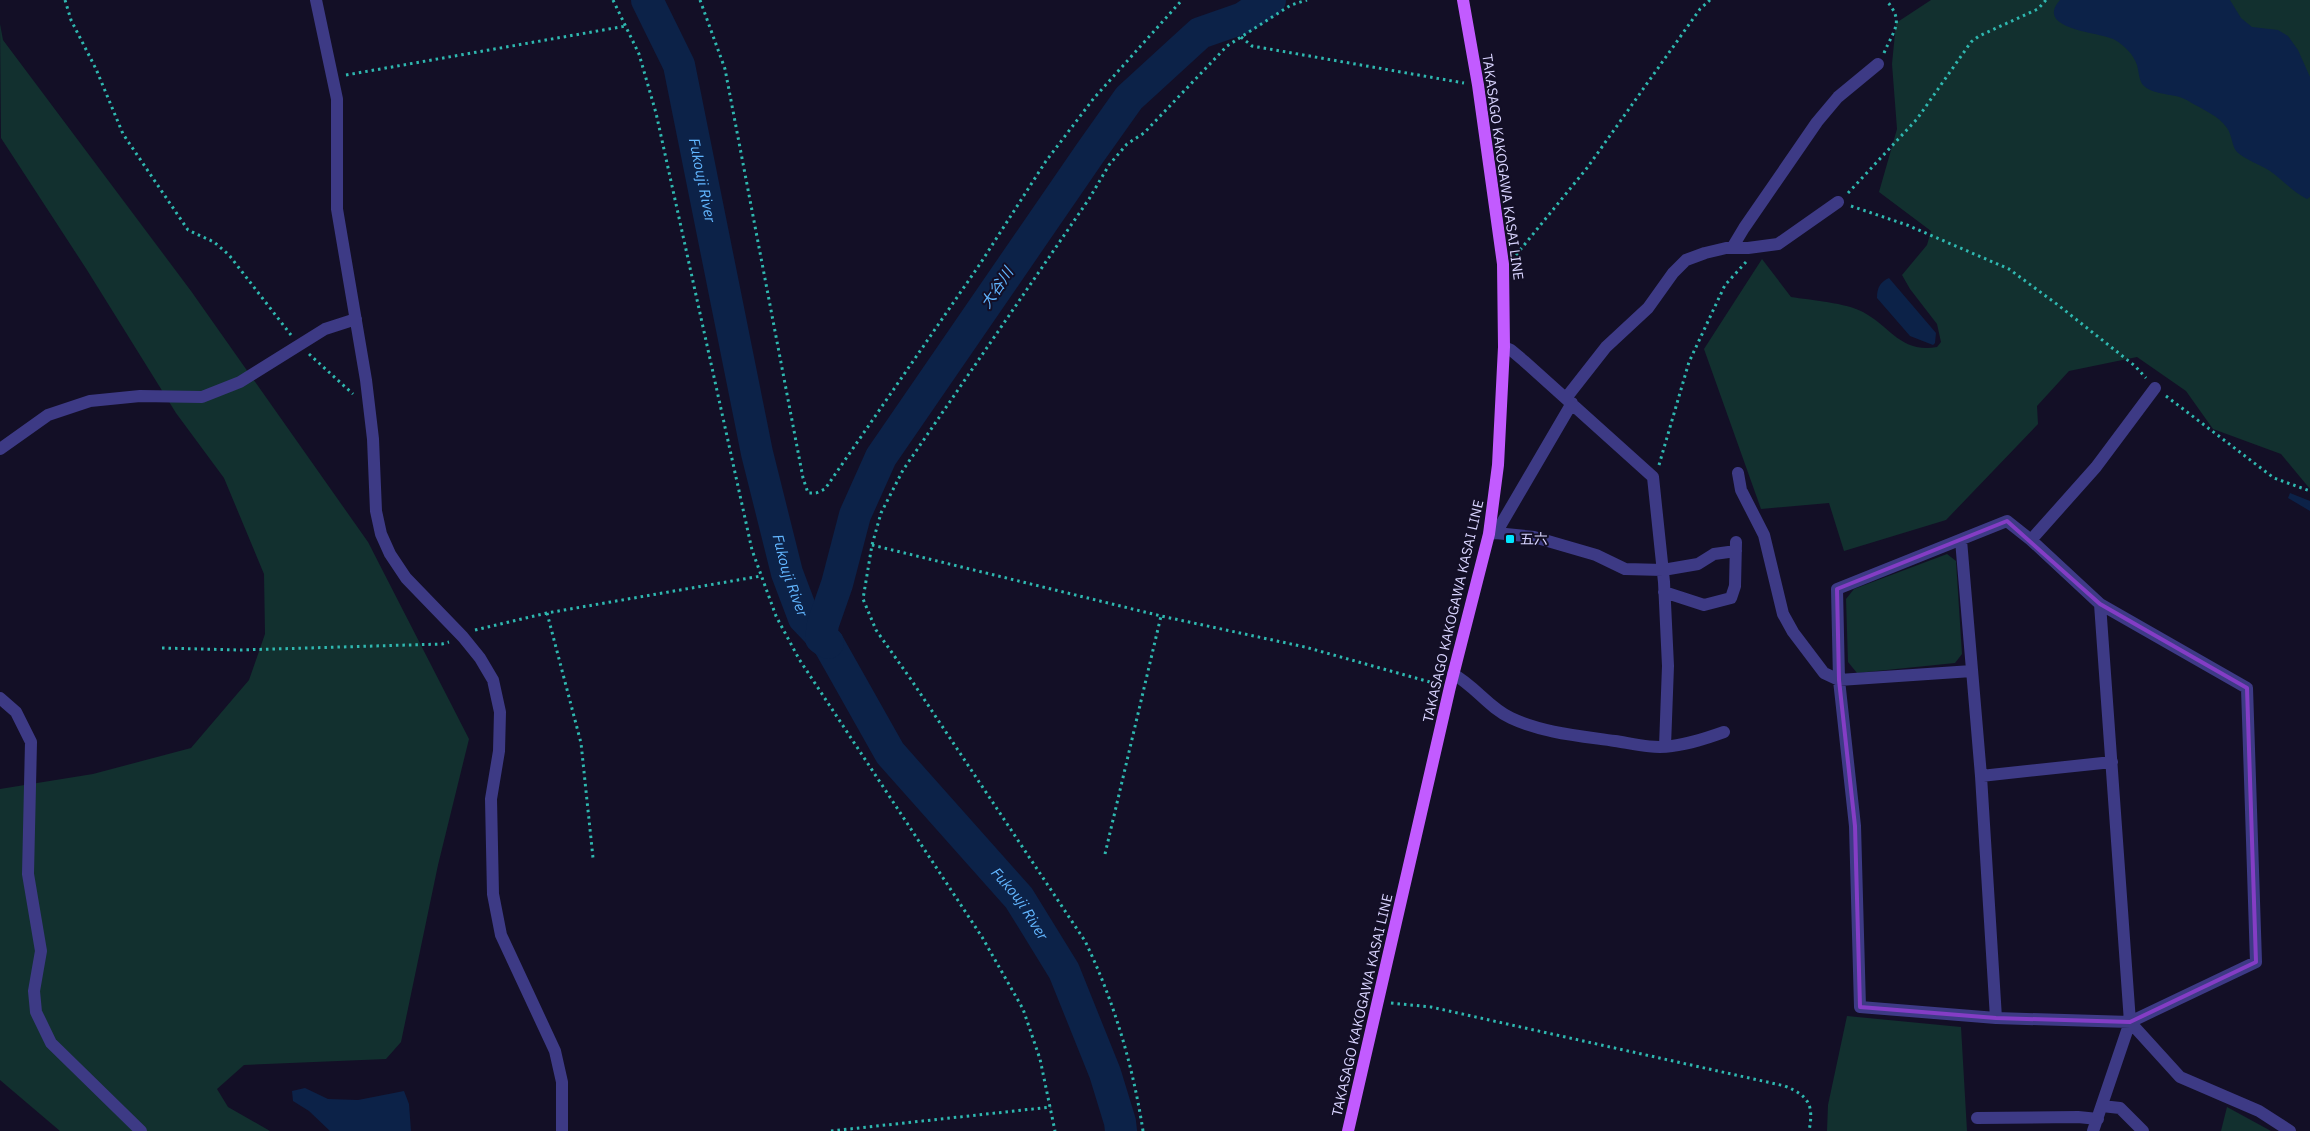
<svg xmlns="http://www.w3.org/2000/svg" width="2310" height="1131" font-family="'IBM Plex Sans','Noto Sans JP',sans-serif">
  <rect width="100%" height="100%" fill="#130f26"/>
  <path fill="#12302f" d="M1931 0H2310V489L2281 454 2213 429 2186 391 2137 357 2069 371 2037 406 2038 424 1946 520 1844 551 1829 503 1761 509 1704 349 1762 259 1791 297C1810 300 1847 303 1863 312 1891 327 1900 353 1937 347L1941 342 1937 324 1910 289 1902 275 1927 245 1931 231 1879 192 1897 129 1892 64 1896 23Z
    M0 24 3 40 191 291 368 542 469 739 438 865 401 1042 386 1059 244 1065 217 1089 228 1107 270 1131H60L0 1080V789L93 774 191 748 249 680 265 634 264 574 224 478 176 413 87 270 1 138Z
    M1947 554 1956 561 1962 654 1955 663 1857 673 1848 662 1846 599 1854 589Z
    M1847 1016 1961 1027 1967 1131H1827L1828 1105Z
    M2227 1107 2271 1131H2221Z"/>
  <path fill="#0c2248" d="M2060 0H2230L2241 18 2252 27 2278 30 2288 36 2298 50 2310 77V197L2307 199C2293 192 2283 180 2270 171 2261 165 2244 159 2237 152 2232 147 2232 135 2227 128 2219 116 2202 109 2190 102 2176 92 2157 97 2144 86 2139 82 2139 72 2137 65 2133 54 2125 46 2115 40 2102 32 2033 30 2060 0Z
    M1889 278 1936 333 1935 343 1933 345 1910 336 1877 298C1877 288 1880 282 1889 278Z
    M2290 493 2310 501V511L2288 498Z
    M305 1088 328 1099 358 1100 404 1091 409 1104 411 1131H330L309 1111 293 1101 292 1091Z"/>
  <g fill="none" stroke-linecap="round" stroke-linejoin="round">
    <g stroke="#0c2248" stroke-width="32">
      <path id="s1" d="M647 0 679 65 757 453 787 573 804 618 828 643 890 753 1019 898 1064 971 1105 1073 1120 1122 1121 1131"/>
      <path d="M828 643 821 638 823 624 837 584 855 515 881 457 1090 153 1129 98 1200 33 1243 18 1270 0"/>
    </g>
    <path stroke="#2fb8b0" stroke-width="3" stroke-dasharray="2.5 4" stroke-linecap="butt" d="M65 0 71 20 96 69 123 134 188 230 214 242 229 255 291 335
      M613 0 639 54 656 113 752 550 776 616 799 659 982 937 1023 1009 1040 1059 1055 1131
      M700 0 725 69 803 478 808 493H816L825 489 980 264 1046 161 1094 98 1182 0
      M1241 37 1252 46 1464 83
      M1884 53C1894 29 1905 22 1886 0
      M346 75 626 26
      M1848 193 1917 119 1971 42 1979 36 2038 9 2046 0
      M1851 206 1907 225 2009 269 2058 305 2135 366 2146 378
      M1516 255 1587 168 1700 9 1710 0
      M309 354 353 394
      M2166 396 2274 478 2310 491
      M1659 465 1689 362 1725 285 1746 262
      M872 545 1161 616 1305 647 1437 684
      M547 613 581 743 593 858
      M475 630 547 613 761 576
      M162 648 240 650 442 644 449 642
      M1105 854 1161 616
      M1391 1003 1431 1007 1785 1086C1809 1096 1814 1105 1809 1131
      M831 1131 1051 1107
      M1143 1131C1133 1066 1114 1001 1085 941L912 681 876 630 863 599 872 545 881 513 903 470 1089 199 1109 165 1127 144 1144 133 1227 46 1291 5 1307 0"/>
    <path stroke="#3d3a85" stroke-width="12" d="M316 0 337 99V209L366 380 373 439 376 511 381 534 390 554 406 578 463 637 480 658 493 680 500 712 499 751 491 799 493 894 501 935 555 1051 562 1082V1131
      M1732 248 1744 228 1817 122 1838 97 1878 64
      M1504 347 1511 350 1524 361 1653 477 1664 582 1668 666 1665 746
      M1566 398 1606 347 1648 308 1673 273 1686 260 1705 253 1726 248H1748L1778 244 1838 202
      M0 449 48 415 90 401 140 396 202 397 240 382 325 329 356 319
      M1738 473 1741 490 1764 535 1783 614 1793 632 1824 673 1839 680 1972 671
      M2007 521 2031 540 2100 604 2247 688 2256 962 2130 1022 1996 1018 1860 1007 1855 826 1839 680 1837 589Z
      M1496 533 1572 403
      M1489 534 1496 533 1534 537 1596 555 1625 569 1663 570 1698 564 1714 554 1736 551
      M1961 540 1981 776 1996 1018
      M2031 540 2096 467 2155 388
      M1664 592 1704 605 1731 598 1735 586 1736 542
      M1453 674C1475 686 1489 708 1511 718 1543 733 1581 736 1615 741 1634 744 1653 749 1672 746 1690 744 1707 738 1724 732
      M0 698 16 712 31 742 28 874 41 951 34 991 36 1012 51 1043 141 1131
      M1981 776 2112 762
      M2130 1022 2180 1077 2259 1111 2290 1131
      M2102 1106 2120 1108 2143 1131
      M1977 1118 2078 1117 2098 1119
      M2093 1131 2130 1022 2100 604"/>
    <path stroke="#c25bff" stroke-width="12" d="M1348 1131 1450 687 1489 534 1498 465 1504 347 1503 264 1478 85 1463 0"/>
  </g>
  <path fill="none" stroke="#843dc5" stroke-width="4" stroke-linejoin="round" d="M2007 521 2100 604 2247 688 2256 962 2130 1022 1996 1018 1860 1007 1855 826 1839 680 1837 589Z"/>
  <rect fill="#00e5ff" stroke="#130f26" stroke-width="2" x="1505" y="534" width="10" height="10" rx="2.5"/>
  <g text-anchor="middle" stroke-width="4" stroke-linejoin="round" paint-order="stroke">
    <g font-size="14" fill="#d9d4ff" stroke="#130f26">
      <text transform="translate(1503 167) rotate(82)" y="5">TAKASAGO KAKOGAWA KASAI LINE</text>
      <text transform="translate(1453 611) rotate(-77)" y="5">TAKASAGO KAKOGAWA KASAI LINE</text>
      <text transform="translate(1362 1005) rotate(-77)" y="5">TAKASAGO KAKOGAWA KASAI LINE</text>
    </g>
    <g font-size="14" fill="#d9d4ff" stroke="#130f26" text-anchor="start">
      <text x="1520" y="544">五六</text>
    </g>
    <g font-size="15" font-style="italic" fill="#62b6ff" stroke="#130f26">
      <text dy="5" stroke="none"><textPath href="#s1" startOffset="190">Fukouji River</textPath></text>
      <text transform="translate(997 288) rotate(-56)" y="5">大谷川</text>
      <text dy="5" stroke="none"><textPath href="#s1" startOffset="595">Fukouji River</textPath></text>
      <text dy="5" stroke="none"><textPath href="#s1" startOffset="1000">Fukouji River</textPath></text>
    </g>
  </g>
</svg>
